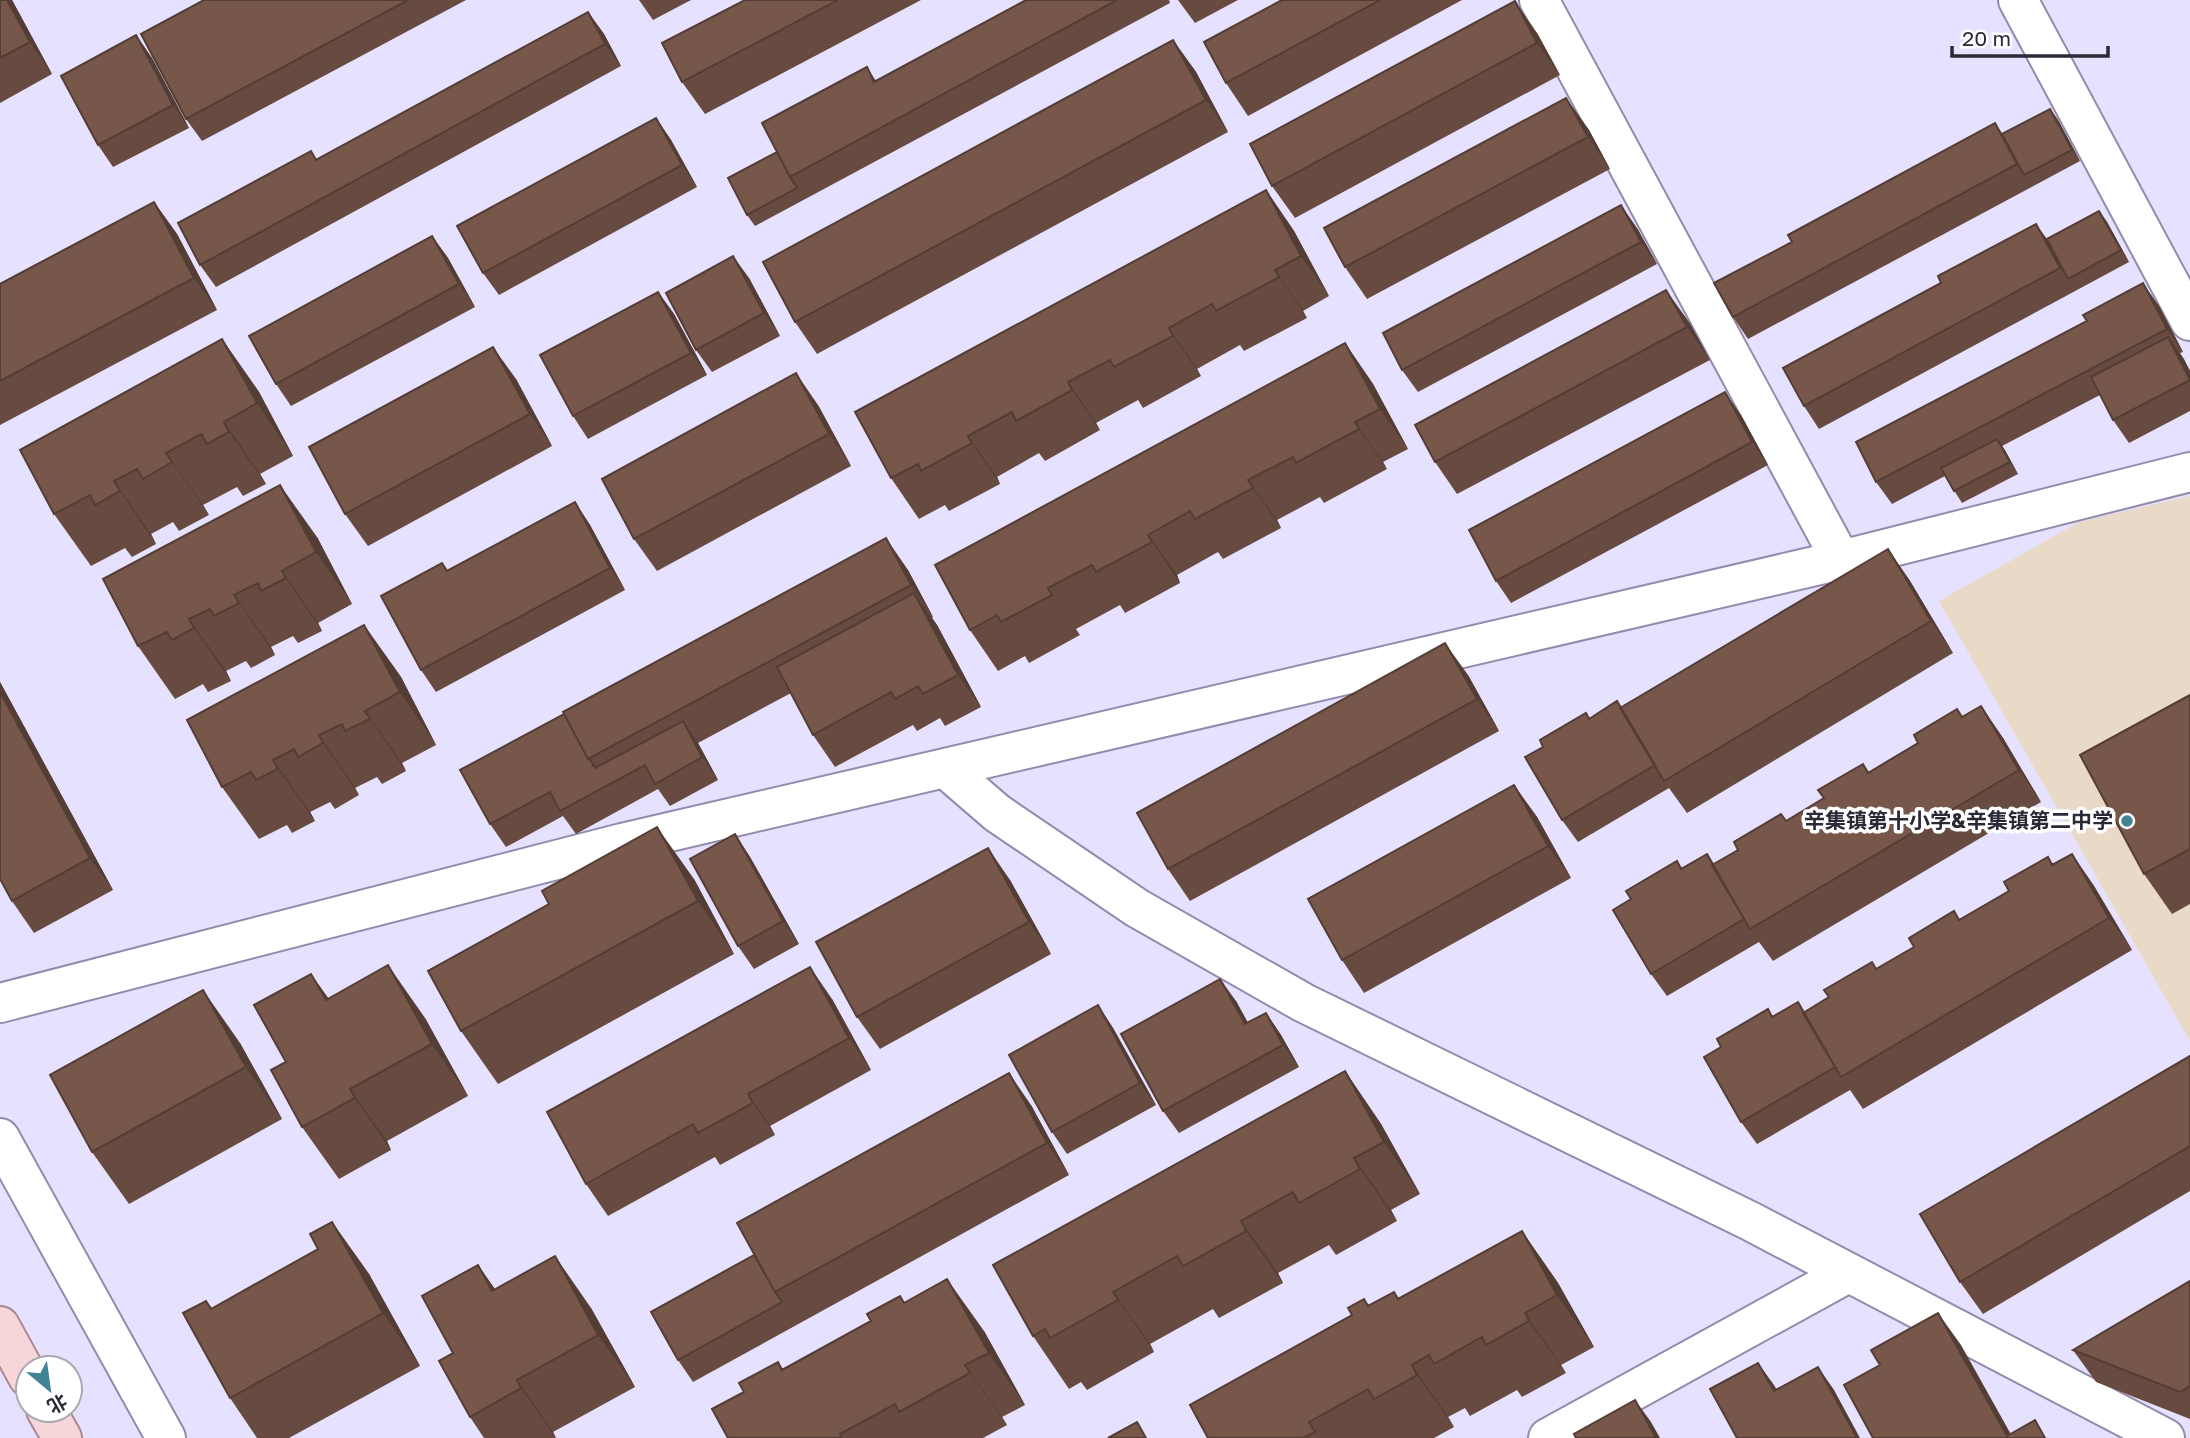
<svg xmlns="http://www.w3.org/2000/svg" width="2190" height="1438" font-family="'Golos Text','Noto Sans SC',sans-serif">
  <rect width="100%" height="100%" fill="#e6e1fe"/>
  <path fill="#e9d9c7" d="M2190 496V1041L1939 601 2079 522Z"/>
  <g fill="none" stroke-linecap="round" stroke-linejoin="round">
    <g stroke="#928bac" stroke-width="42">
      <path id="minor" d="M1539 0 1841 560
        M2018 0 2190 321
        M945 768 997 813 1137 908 1304 1003 1750 1221 2165 1438
        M0 1003 622 843 1841 560 2190 472
        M0 1138 166 1438
        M1548 1438 1848 1273"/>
    </g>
    <g stroke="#ab8890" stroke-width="42">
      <path id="major" d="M0 1326 28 1377
        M46 1410 62 1438"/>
    </g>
    <use href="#minor" stroke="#fff" stroke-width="38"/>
    <use href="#major" stroke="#f6d6d9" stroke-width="38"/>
  </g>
  <path fill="#674b40" d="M0 0H12L52 74 0 103Z
    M204 0H466L202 141 186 119Z
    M639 0H691L653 20Z
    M745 0H921L705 114 682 82Z
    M1026 0H1169L1170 3 755 226 747 215 867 67 876 81Z
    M1178 0H1238L1195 23Z
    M1282 0H1462L1248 116 1226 83Z
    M588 12 604 34 621 66 216 287 200 265 317 159Z
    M1537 33 1560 75 1295 218 1272 186Z
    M136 35 152 58 189 128 113 167 98 145Z
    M1173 40 1196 72 1228 132 817 354 795 322Z
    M1566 98 1589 130 1610 169 1367 299 1345 267Z
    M2050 109 2058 120 2080 161 1748 339 1733 317 1995 123 2002 134Z
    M656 118 671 140 697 187 499 295 483 273Z
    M1266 190 1294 231 1329 296 1303 311 1307 318 1244 351 1240 345 1197 369 1201 376 1143 408 1138 400 1096 423 1100 430 1045 461 1039 453 997 477 1000 484 949 511 945 505 919 519 891 478Z
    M154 202 177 234 217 310 0 425V284Z
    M2099 211 2107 222 2129 262 1819 429 1804 406 2047 239Z
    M1637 228 1657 264 1418 392 1402 370Z
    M432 236 448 258 475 307 291 406 276 384Z
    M749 278 780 336 712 372 696 350Z
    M658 292 674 314 707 375 588 439 573 416Z
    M2159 306 2183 352 2180 353 2190 371V411L2129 443 2113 420 2100 395 2002 446 2018 474 1962 503 1945 476 1892 504 1876 482Z
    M1689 322 1710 360 1457 494 1435 462Z
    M222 339 259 392 293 456 260 474 266 484 243 496 237 487 203 505 209 515 179 531 173 522 151 534 156 544 132 557 125 548 91 566 54 514Z
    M1345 343 1373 384 1408 449 1383 462 1387 469 1324 503 1320 497 1277 520 1281 528 1223 559 1218 552 1177 575 1180 583 1125 613 1120 605 1076 629 1080 635 1029 663 1025 656 998 671 970 630Z
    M516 379 552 446 368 546 345 514Z
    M818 405 851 466 657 571 634 539Z
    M1741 415 1768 465 1511 603 1496 581Z
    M575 502 590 525 625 590 436 692 421 670 448 571Z
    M317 537 352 604 318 623 322 631 298 643 293 636 271 647 275 655 251 668 246 661 226 671 231 681 208 692 203 684 175 699 138 646Z
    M1888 549 1910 581 1953 653 1687 813 1669 788 1578 842 1562 820 1590 719 1622 707Z
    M908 570 933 617 932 618 937 625 981 707 945 726 940 718 917 731 913 725 835 767 813 735 791 693 698 743 718 780 670 806 658 789 576 834 563 816 506 847 490 824 460 770Z
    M364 625 401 677 436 745 402 763 406 771 382 784 377 777 355 788 359 795 335 809 330 802 310 812 315 821 292 833 287 825 259 839 222 787Z
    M1468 675 1499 731 1190 901 1168 869Z
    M0 682 113 890 34 933 12 901 0 879Z
    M2190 695V904L2172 914 2144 874Z
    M1981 706 2003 738 2041 802 1773 961 1759 942 1667 996 1651 974 1631 899 1677 861 1682 868 1707 854 1714 864 1824 798 1863 764 1869 772Z
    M1514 785 1537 817 1571 878 1364 993 1342 960Z
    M735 834 750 857 799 944 754 969 738 946Z
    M2072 854 2094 886 2132 950 1863 1109 1850 1090 1757 1144 1741 1122 1721 1047 1768 1009 1773 1017 1798 1002 1804 1012 1914 947 1954 911 1960 920 2009 891 2048 857 2053 864Z
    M694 879 734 954 498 1084 461 1031Z
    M1010 880 1051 954 880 1049 857 1017Z
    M311 974 328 998 425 1018 468 1096 387 1141 391 1150 339 1179 302 1127 286 1062Z
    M832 999 871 1070 770 1126 775 1135 720 1165 715 1157 608 1216 586 1184Z
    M1236 1001 1248 1023 1266 1013 1281 1035 1299 1067 1179 1133 1163 1111Z
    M1098 1005 1113 1028 1156 1105 1067 1154 1052 1132Z
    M240 1043 282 1119 129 1204 92 1152Z
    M2190 1056V1191L1983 1314 1960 1282Z
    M1345 1071 1381 1124 1420 1194 1391 1210 1397 1221 1336 1255 1329 1245 1278 1273 1283 1283 1219 1318 1213 1309 1150 1344 1154 1352 1087 1390 1081 1382 1069 1389 1033 1336Z
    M1031 1105 1069 1175 693 1382 678 1360 754 1255Z
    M332 1222 369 1274 420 1366 289 1438H257L230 1398 206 1301 212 1308 318 1249Z
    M1522 1231 1558 1283 1594 1347 1561 1365 1566 1373 1522 1397 1517 1390 1470 1416 1465 1408 1448 1417 1454 1427 1434 1438H1208L1352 1315 1364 1299 1369 1306 1394 1292 1399 1299Z
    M478 1265 495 1289 591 1308 635 1387 553 1432 556 1438H484L470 1417 453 1353Z
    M2190 1281V1419L2096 1382 2073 1350Z
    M900 1296 904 1303 984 1331 1025 1405 1002 1417 1007 1425 983 1438H728L778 1362 783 1370 871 1321Z"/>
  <path fill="#543d34" d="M7 0H12L52 74 30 42Z
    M1515 1 1537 33 1560 75 1537 43Z
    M588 12 604 34 621 66 605 44Z
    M136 35 152 58 189 128 173 105Z
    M1173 40 1196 72 1228 132 1206 100Z
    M1566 98 1589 130 1610 169 1588 137Z
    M2050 109 2058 120 2080 161 2072 150Z
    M656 118 671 140 697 187 682 165Z
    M1995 123 2010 145 2024 175 2017 164Z
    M1266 190 1294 231 1329 296 1301 256Z
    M154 202 177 234 217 310 194 278Z
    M1621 205 1637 228 1657 264 1641 242Z
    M2099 211 2107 222 2129 262 2121 250Z
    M2036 224 2052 246 2068 279 2060 268Z
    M432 236 448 258 475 307 459 284Z
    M733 256 749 278 780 336 764 313Z
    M1275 270 1303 311 1307 318 1279 277Z
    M2143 283 2159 306 2183 352 2167 329Z
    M1666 290 1689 322 1710 360 1687 327Z
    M658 292 674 314 707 375 691 353Z
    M1169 328 1197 369 1201 376 1173 336Z
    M2168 337 2184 359 2190 371V379Z
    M222 339 259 392 293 456 257 403Z
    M1345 343 1373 384 1408 449 1380 409Z
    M493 347 516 379 552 446 530 414Z
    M796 373 818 405 851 466 829 434Z
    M1068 382 1096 423 1100 430 1072 390Z
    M1725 392 1741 415 1768 465 1752 442Z
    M224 422 260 474 266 484 229 432Z
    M1355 422 1383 462 1387 469 1359 429Z
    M968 436 997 477 1000 484 972 443Z
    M1997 439 2005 450 2018 474 2010 462Z
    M166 453 203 505 209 515 172 462Z
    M1248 480 1277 520 1281 528 1253 488Z
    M114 481 151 534 156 544 120 491Z
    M280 485 317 537 352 604 316 552Z
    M575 502 590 525 625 590 610 568Z
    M1148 535 1177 575 1180 583 1152 542Z
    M886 538 908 570 933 617 911 585Z
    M1888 549 1910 581 1953 653 1931 621Z
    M282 571 318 623 322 631 286 578Z
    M914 593 937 625 981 707 958 675Z
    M234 595 271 647 275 655 239 603Z
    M189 619 226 671 231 681 194 628Z
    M364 625 401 677 436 745 400 692Z
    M1445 643 1468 675 1499 731 1477 699Z
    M0 682 113 890 90 858 0 692Z
    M1981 706 2003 738 2041 802 2019 770Z
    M365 711 402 763 406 771 370 719Z
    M683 721 698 743 718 780 702 757Z
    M319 735 355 788 359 795 323 743Z
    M273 760 310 812 315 821 278 769Z
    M1514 785 1537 817 1571 878 1548 846Z
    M657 827 694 879 734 954 698 901Z
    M735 834 750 857 799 944 783 921Z
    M988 848 1010 880 1051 954 1029 922Z
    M2072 854 2094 886 2132 950 2109 918Z
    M388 965 425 1018 468 1096 432 1044Z
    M810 967 832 999 871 1070 849 1038Z
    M311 974 348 1026 326 1000Z
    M1220 979 1236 1001 1261 1047 1245 1024Z
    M203 990 240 1043 282 1119 246 1067Z
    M1098 1005 1113 1028 1156 1105 1140 1083Z
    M1266 1013 1281 1035 1299 1067 1283 1045Z
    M1345 1071 1381 1124 1420 1194 1384 1142Z
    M1009 1073 1031 1105 1069 1175 1047 1143Z
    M350 1089 387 1141 391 1150 355 1098Z
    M748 1094 770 1126 775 1135 753 1103Z
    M1354 1158 1391 1210 1397 1221 1360 1169Z
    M1241 1221 1278 1273 1283 1283 1246 1231Z
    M332 1222 369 1274 420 1366 383 1313Z
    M1522 1231 1558 1283 1594 1347 1557 1295Z
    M555 1256 591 1308 635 1387 598 1335Z
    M478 1265 514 1317 492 1291Z
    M947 1279 984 1331 1025 1405 989 1353Z
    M1113 1292 1150 1344 1154 1352 1118 1300Z
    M1525 1313 1561 1365 1566 1373 1529 1321Z
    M1938 1313 1961 1345 2013 1438H2008Z
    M1758 1363 1774 1385 1790 1414 1774 1391Z
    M965 1365 1002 1417 1007 1425 970 1373Z
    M1412 1365 1448 1417 1454 1427 1417 1375Z
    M1818 1367 1834 1390 1860 1438H1857Z
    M517 1380 553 1432 556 1438 521 1388Z
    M1635 1400 1651 1422 1660 1438H1656Z"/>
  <path fill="#78574b" stroke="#543d34" stroke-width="2" d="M0 0H7L30 42 0 58Z
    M204 0H408L186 119 141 34Z
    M745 0H838L682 82 662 43Z
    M1026 0H1117L790 177 762 123 867 67 874 82Z
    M1282 0H1380L1226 83 1204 42Z
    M1515 1 1537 43 1272 186 1250 144Z
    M588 12 605 44 200 265 178 223 311 151 316 160Z
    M136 35 173 105 98 145 61 76Z
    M1173 40 1206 100 795 322 763 262Z
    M1566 98 1588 137 1345 267 1324 228Z
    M2050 109 2072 150 2024 175 2002 134Z
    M656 118 682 165 483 273 457 226Z
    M1995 123 2017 164 1733 317 1714 283 1792 242 1788 235Z
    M777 152 790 177 797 188 747 215 728 178Z
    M1266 190 1301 256 1275 270 1279 277 1216 311 1212 304 1169 328 1173 336 1114 367 1110 360 1068 382 1072 390 1016 421 1012 412 968 436 972 443 921 471 918 464 891 478 855 412Z
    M154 202 194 278 0 381V284Z
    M1621 205 1641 242 1402 370 1383 333Z
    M2099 211 2121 250 2068 279 2047 239Z
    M2036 224 2060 268 1804 406 1783 368 1941 283 1938 276Z
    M432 236 459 284 276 384 249 336Z
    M733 256 764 313 696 350 666 293Z
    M2143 283 2167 329 1876 482 1856 442 2087 321 2083 315Z
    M1666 290 1687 327 1435 462 1415 425Z
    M658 292 691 353 573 416 540 355Z
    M2168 337 2190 380 2113 420 2091 377Z
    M222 339 257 403 224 422 229 432 207 444 201 434 166 453 172 462 143 479 137 469 114 481 120 491 95 505 90 495 54 514 20 450Z
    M1345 343 1380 409 1355 422 1359 429 1296 463 1293 457 1248 480 1253 488 1195 519 1190 511 1148 535 1152 542 1096 572 1092 565 1048 588 1052 595 1001 622 997 615 970 630 935 565Z
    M493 347 530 414 345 514 309 447Z
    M796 373 829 434 634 539 602 479Z
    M1725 392 1752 442 1496 581 1469 530Z
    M1997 439 2010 462 1954 491 1941 468Z
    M280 485 316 552 282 571 286 578 261 591 258 583 234 595 239 603 214 616 210 609 189 619 194 628 172 640 167 632 138 646 103 579Z
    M575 502 610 568 421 670 381 596 442 563 447 571Z
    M886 538 911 585 588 759 563 712Z
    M1888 549 1931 621 1664 781 1620 708Z
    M914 593 958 675 923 694 918 686 895 699 891 692 813 735 777 667Z
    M364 625 400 692 365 711 370 719 345 731 342 724 319 735 323 743 298 757 294 749 273 760 278 769 256 780 251 772 222 787 187 720Z
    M1445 643 1477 699 1168 869 1137 813Z
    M0 692 90 858 12 901 0 879Z
    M2190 695V849L2144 874 2080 755Z
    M1617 701 1655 765 1562 820 1525 757 1543 747 1540 740 1586 713 1589 719Z
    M1981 706 2019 770 1750 929 1712 865 1738 850 1734 842 1781 814 1786 821 1824 798 1818 790 1863 764 1868 773 1918 743 1914 735 1957 709 1962 717Z
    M564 714 588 759 589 758 595 768 683 721 702 757 655 784 645 765 560 811 550 792 490 824 460 770Z
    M1514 785 1548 846 1342 960 1308 899Z
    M657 827 698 901 461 1031 428 971 549 904 542 891Z
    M735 834 783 921 738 946 690 859Z
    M988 848 1029 922 857 1017 816 942Z
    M1707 854 1744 919 1651 974 1613 910 1631 899 1626 891 1677 861 1681 869Z
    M2072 854 2109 918 1841 1077 1803 1013 1829 997 1824 990 1872 962 1876 969 1914 947 1909 938 1954 911 1959 920 2009 891 2004 882 2048 857 2052 865Z
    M388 965 432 1044 350 1089 355 1098 302 1127 271 1070 286 1062 254 1005 311 974 326 1000Z
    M810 967 849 1038 748 1094 753 1103 698 1133 693 1124 586 1184 547 1112Z
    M1220 979 1245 1024 1266 1013 1283 1045 1163 1111 1121 1034Z
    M203 990 246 1067 92 1152 50 1075Z
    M1798 1002 1835 1067 1741 1122 1704 1057 1721 1047 1717 1039 1768 1009 1772 1017Z
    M1098 1005 1140 1083 1052 1132 1009 1055Z
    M2190 1056V1146L1960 1282 1920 1214Z
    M1345 1071 1384 1142 1354 1158 1360 1169 1299 1203 1293 1192 1241 1221 1246 1231 1183 1266 1177 1256 1113 1292 1118 1300 1050 1338 1045 1329 1033 1336 993 1265Z
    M1009 1073 1047 1143 775 1292 737 1223Z
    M332 1222 383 1313 230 1398 183 1313 206 1301 211 1309 318 1249 310 1234Z
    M1522 1231 1557 1295 1525 1313 1529 1321 1486 1345 1482 1337 1434 1364 1429 1355 1412 1365 1417 1375 1374 1399 1368 1389 1309 1422 1315 1432 1303 1438H1208L1190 1405 1352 1315 1348 1308 1364 1299 1368 1306 1394 1292 1398 1299Z
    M754 1255 775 1292 782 1302 678 1360 651 1312Z
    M555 1256 598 1335 517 1380 521 1388 470 1417 439 1361 453 1353 422 1296 478 1265 492 1291Z
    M947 1279 989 1353 965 1365 970 1373 899 1412 895 1404 840 1434 842 1438H728L712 1409 744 1392 739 1383 778 1362 782 1370 871 1321 867 1314 900 1296 904 1303Z
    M2190 1281V1386L2180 1392 2073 1350Z
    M1938 1313 2007 1436 2035 1420 2045 1438H1873L1844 1385 1880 1365 1871 1350Z
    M1758 1363 1774 1391 1818 1367 1857 1438H1737L1710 1389Z
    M1635 1400 1656 1438H1576L1574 1434Z
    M1137 1422 1146 1438H1108Z"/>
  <circle fill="#438397" stroke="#fff" stroke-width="2.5" cx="2127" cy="821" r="7"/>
  <g text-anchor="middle" stroke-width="7" stroke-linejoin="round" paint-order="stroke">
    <g font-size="21" font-weight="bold" fill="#2b2936" stroke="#fff" text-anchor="end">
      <text x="2113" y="828">辛集镇第十小学&amp;辛集镇第二中学</text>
    </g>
  </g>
  <g transform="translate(49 1389) rotate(151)"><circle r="33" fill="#ffffff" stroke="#aaa9af" stroke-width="2"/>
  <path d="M0-5L12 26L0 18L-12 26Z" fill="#438397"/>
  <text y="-10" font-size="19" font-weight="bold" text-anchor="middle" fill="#2b2936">北</text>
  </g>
  <path d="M1952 46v10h156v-10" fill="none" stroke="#2b2936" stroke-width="3.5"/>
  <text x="1962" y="46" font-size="21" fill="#2b2936" stroke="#ffffff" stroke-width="5" paint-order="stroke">20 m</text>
</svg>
